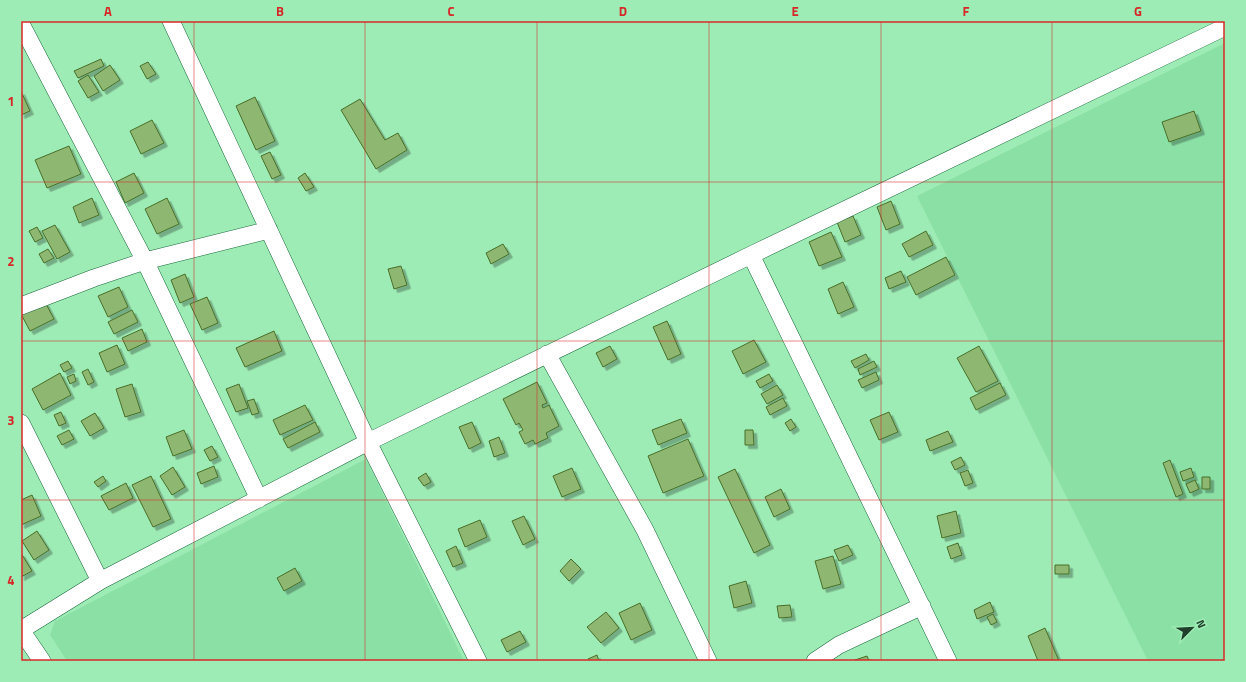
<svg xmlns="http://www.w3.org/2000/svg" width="1246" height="682" font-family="'Titillium Web',sans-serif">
  <defs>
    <filter id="shadow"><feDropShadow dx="3.5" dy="3.5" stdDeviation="0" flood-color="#0004"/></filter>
  </defs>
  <rect width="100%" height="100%" fill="#9eecb5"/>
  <path fill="#8be0a6" d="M1225 43V661H1148L917 196Z
    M366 459 464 661H67L50 635 55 621Z"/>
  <path fill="#8eb871" stroke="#486e29" filter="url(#shadow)" d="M101 59 104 66 78 78 74 71Z
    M148 62 156 74 147 79 140 66Z
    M110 65 120 80 103 91 94 76Z
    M88 75 99 92 88 98 78 81Z
    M21 91 30 111 21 115Z
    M255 97 275 141 256 150 236 106Z
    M360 99 385 140 398 133 407 150 376 169 341 110Z
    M1194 111 1201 131 1169 142 1162 122Z
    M152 120 164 143 141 154 130 131Z
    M69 146 81 174 47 188 35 160Z
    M270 152 281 175 272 179 261 156Z
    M134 173 144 193 125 203 116 182Z
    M305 173 314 187 306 191 298 178Z
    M92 198 99 215 79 223 73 207Z
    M167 198 179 224 157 234 145 209Z
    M891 201 900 224 886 230 877 207Z
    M853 216 861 235 845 242 837 222Z
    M55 225 70 252 57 259 42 231Z
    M37 227 43 238 35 242 29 231Z
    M926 231 933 245 909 257 902 244Z
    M831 232 842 257 819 266 809 242Z
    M503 244 509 254 491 264 486 253Z
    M48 249 54 258 44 263 39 254Z
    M946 257 955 275 916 295 907 277Z
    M401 266 407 285 394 289 388 269Z
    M901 271 906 282 889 289 885 278Z
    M185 274 194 297 180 303 171 280Z
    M843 282 854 307 838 314 828 289Z
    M119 287 128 307 108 317 98 296Z
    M207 297 218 323 202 330 190 304Z
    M45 302 54 319 30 331 21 314Z
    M132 310 138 322 114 334 108 322Z
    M667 321 681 354 668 360 653 327Z
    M142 329 147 342 128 351 122 338Z
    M274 331 282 351 245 367 236 348Z
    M754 340 766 362 743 374 732 351Z
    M117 345 125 364 107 372 99 353Z
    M610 346 617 359 603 367 596 353Z
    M979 346 998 381 976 392 957 358Z
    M866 354 869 360 855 368 851 361Z
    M68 361 72 368 64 372 60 365Z
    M874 361 877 367 860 375 858 369Z
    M88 369 94 382 88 385 82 372Z
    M876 372 879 380 862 388 858 380Z
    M60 373 71 395 43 410 32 389Z
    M74 374 76 381 70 384 67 377Z
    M769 374 773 381 760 388 756 381Z
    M537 382 547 403 542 405 543 408 549 405 559 426 546 433 548 438 535 444 533 440 525 444 519 432 523 430 519 423 516 425 503 399Z
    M1000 383 1006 395 976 410 970 398Z
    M132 384 141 412 125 417 116 389Z
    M239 384 248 408 236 412 226 389Z
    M777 385 783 395 767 404 761 394Z
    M783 398 787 406 770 415 766 407Z
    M254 399 259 413 252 415 247 401Z
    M305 405 313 420 280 435 273 420Z
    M61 412 66 423 59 426 54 415Z
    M889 412 898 432 879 440 870 420Z
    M95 413 104 428 90 436 81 421Z
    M681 419 687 433 658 445 652 430Z
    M791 419 796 427 790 431 785 423Z
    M315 422 320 432 288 448 283 439Z
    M472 422 481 443 469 449 459 427Z
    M69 430 74 439 62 445 57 436Z
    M184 430 192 449 173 456 166 437Z
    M745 430H753L754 445H745Z
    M948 431 953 442 930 451 926 440Z
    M499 437 505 453 494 457 489 441Z
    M688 439 704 476 663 493 648 456Z
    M212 446 218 457 210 461 204 450Z
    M961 457 965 465 955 470 951 462Z
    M1170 460 1183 494 1176 497 1163 463Z
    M214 466 218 477 201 484 197 473Z
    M173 467 185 487 172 495 160 476Z
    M572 468 581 489 562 497 553 476Z
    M1191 468 1194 477 1183 481 1180 472Z
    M735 469 770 545 754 553 718 477Z
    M968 470 973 483 965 486 960 473Z
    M426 473 431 482 424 486 418 478Z
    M103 476 106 481 98 487 94 482Z
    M151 476 171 519 153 527 132 485Z
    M1202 477H1210V489H1202Z
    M1195 480 1199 489 1190 493 1186 484Z
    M126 483 133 498 109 510 101 496Z
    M781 489 790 509 774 517 765 497Z
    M32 495 41 516 21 525V500Z
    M956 511 961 533 942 538 937 516Z
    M524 516 535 539 523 545 512 521Z
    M480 520 487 537 465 547 458 529Z
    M37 531 49 550 34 560 22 541Z
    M958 543 962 555 951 559 947 547Z
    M848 545 853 555 839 561 834 550Z
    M456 546 463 563 453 567 446 551Z
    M21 553 32 571 21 577Z
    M833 556 841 584 823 589 815 561Z
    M571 559 581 569 569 581 560 571Z
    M1055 565H1069V574H1055Z
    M295 568 302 581 284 591 277 578Z
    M746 581 752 603 734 608 729 586Z
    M990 602 994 612 977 619 974 610Z
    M640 603 652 630 631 640 619 613Z
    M790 605 792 617 779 618 777 606Z
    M606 612 619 628 601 643 587 627Z
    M993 614 997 622 991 625 987 617Z
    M1045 628 1059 661H1038L1028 636Z
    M520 631 526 642 507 652 501 640Z
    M597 655 599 661H589L588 659Z
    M867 656 869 661H852Z"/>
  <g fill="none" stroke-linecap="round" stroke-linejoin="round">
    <g stroke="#196a3c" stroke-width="18">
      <path id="street" d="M171 21 368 442 478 661
        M21 24 145 261 259 499
        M751 255 948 661
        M21 306 94 278 145 261 269 230
        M547 354 645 530 708 661
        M21 423 100 581
        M21 630 100 581 368 442 751 255 1225 27
        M21 630 42 661
        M815 661 839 645 922 606"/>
    </g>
    <use href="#street" stroke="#fff" stroke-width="17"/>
  </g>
  <path fill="none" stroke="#d62828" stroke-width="1" stroke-opacity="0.55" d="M194 21V661M365 21V661M537 21V661M709 21V661M881 21V661M1052 21V661M21 182H1225M21 341H1225M21 500H1225"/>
  <rect width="1246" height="682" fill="none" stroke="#9eecb5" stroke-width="44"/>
  <g transform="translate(1192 628) rotate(66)" stroke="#9eecb5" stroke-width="3" paint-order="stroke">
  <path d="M0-3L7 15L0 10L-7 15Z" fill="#1f3f2a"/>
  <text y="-6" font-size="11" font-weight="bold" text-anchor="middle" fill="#1f3f2a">N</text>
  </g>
  <rect x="22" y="22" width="1202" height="638" fill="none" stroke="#d62828" stroke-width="1.5"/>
  <g font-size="13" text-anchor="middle" font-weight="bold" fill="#d62828">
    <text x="108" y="16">A</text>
    <text x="280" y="16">B</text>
    <text x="451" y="16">C</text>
    <text x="623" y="16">D</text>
    <text x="795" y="16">E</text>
    <text x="966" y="16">F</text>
    <text x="1138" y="16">G</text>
    <text x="11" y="106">1</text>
    <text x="11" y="266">2</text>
    <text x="11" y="425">3</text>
    <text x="11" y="585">4</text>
  </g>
</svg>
